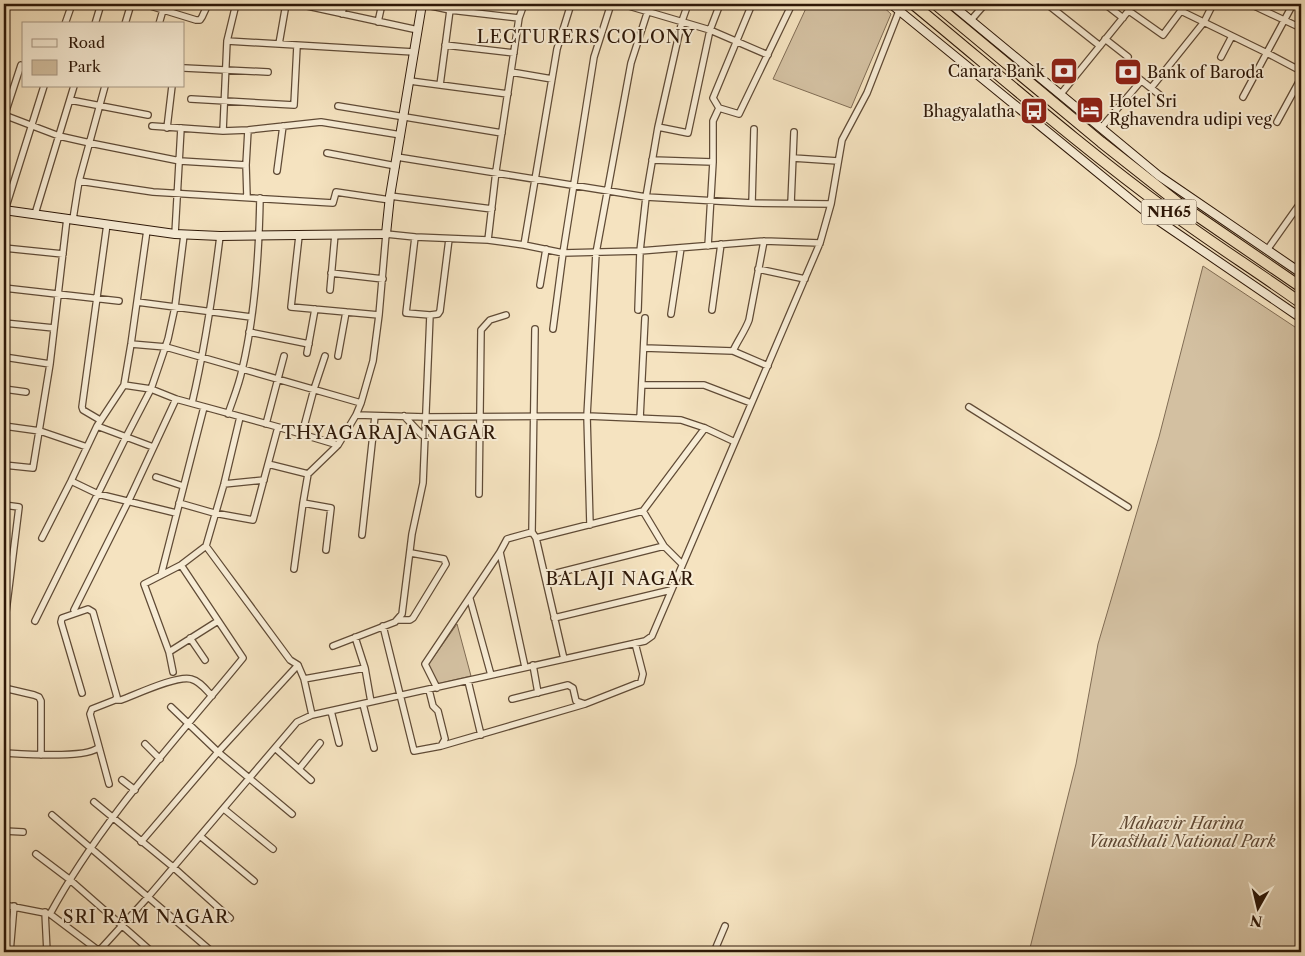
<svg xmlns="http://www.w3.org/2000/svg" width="1305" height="956" font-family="'Libre Caslon Text',serif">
  <rect width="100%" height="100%" fill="#f5e3c0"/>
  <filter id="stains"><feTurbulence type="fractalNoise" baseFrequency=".004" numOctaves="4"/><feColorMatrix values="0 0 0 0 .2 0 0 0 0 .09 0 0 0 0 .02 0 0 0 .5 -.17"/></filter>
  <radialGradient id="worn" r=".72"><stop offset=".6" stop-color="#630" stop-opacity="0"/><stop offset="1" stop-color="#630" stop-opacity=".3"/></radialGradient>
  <path fill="#d3c0a1" stroke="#806c54" d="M808 4H880L891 14 851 108 773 79Z
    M1203 266 1301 331V952H1029L1076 764 1098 644 1159 437Z
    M457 624 471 676 437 684 428 665Z"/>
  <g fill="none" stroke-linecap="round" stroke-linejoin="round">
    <g stroke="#604b36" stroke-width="8">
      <path id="street" d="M144 4 196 20H200L202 17 208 4
        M298 4 418 30
        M422 4 450 10 519 18
        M622 4 710 30 768 55
        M752 4 713 98 719 108 739 114 792 4
        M1047 4 1100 46
        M1105 4 1123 18
        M1250 4 1301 28
        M1129 11 1163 35 1186 4
        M1181 11 1267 53 1301 71
        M342 14 344 4
        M971 20 985 4
        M378 22 382 4
        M65 24 72 4
        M95 24 101 4
        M125 24 131 4
        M159 24 163 10
        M1105 39 1128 57
        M227 41 414 52
        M279 44 286 4
        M445 45 514 53
        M1221 57 1232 36
        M1123 66 1161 96
        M184 68 268 72
        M511 72 552 79
        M410 81 508 94
        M440 85 450 10
        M1151 88 1204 22 1213 4
        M1060 95 1134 4
        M1243 97 1293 4
        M191 99 294 105 297 46
        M70 100 148 115
        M338 106 502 133
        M4 115 59 136 90 143 180 161 246 165 248 130
        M4 117 21 65
        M1277 122 1301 78
        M152 126 223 131 248 130 321 122 401 135
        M658 127 688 133 710 30 720 4
        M167 128 172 86
        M1101 128 1141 81
        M223 131 227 41 236 4
        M327 153 396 166
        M397 157 646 197 752 203 831 204
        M793 158 838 161
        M652 160 713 162
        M246 165 247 197
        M277 171 283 126
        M79 181 153 192 333 203 336 192 390 200
        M390 196 492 209
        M752 203 754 129
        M791 203 794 132
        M5 210 44 86
        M35 214 74 86
        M73 219 79 181 105 86
        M175 234 181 128
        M299 236 291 307 379 315
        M488 240 496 171 519 18 524 4
        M524 245 557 49 571 4
        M708 246 713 162V121L719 108
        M4 248 63 254
        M1267 250 1301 202
        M758 269 805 279
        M331 273 383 279
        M540 285 546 249
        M4 288 119 301
        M330 290 335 234
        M137 302 251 317
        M638 310 640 251 646 197 658 127 682 21 688 4
        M712 310 721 244
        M671 314 681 248
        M430 315 438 314 440 311 449 239
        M4 323 54 328
        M535 329 532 532 536 538 564 659
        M553 329 563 253 594 57 611 4
        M249 332 309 344
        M131 344 166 347 361 403
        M644 348 733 351 768 366
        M733 351C738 340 745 331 749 320L764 241
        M307 353 315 309
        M338 356 346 312
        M4 357 50 364
        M124 385 151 389 176 399 278 427 338 445
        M642 385H704L751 403
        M4 389 26 392
        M192 403C205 348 213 293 220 236
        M969 407 1128 507
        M228 414C233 399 239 385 242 370 255 316 259 253 260 198
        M356 415 426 417 587 416 681 420 705 428 735 442
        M404 416 421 434 425 437
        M640 418 645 318
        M100 420 83 410 82 407 107 224
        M266 424 284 356
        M4 426 40 431 87 447
        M97 426 153 447
        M302 434 314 389 325 356
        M268 464 308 474
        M4 465 33 468 50 364 67 218
        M156 477 183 486
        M71 481 98 494 176 513
        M224 484 264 480
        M479 494 481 330 490 320 506 315
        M179 503 214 513 253 520 278 427
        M303 503 331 508 326 550
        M4 505 19 507 4 628
        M643 511 664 546
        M590 525 587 416 596 253 631 63 650 4
        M362 535 375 416
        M42 538 71 481 97 426 124 385 131 344 147 230
        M536 538 643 511 705 428
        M294 569 303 503 308 474 338 445 356 415 361 403 373 361 379 315 386 234 415 237 488 240 524 245 563 253 640 251 764 241 820 243
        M161 575 204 407
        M545 576 664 546 681 563
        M470 599 491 675
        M74 610 129 500 176 399
        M554 618 671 590
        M399 620H410L413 618 446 564 444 559 411 553
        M35 621 126 437 151 389 168 339 175 307 184 235
        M383 626 414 751 441 746 445 739 438 711 433 706 429 690
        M355 637 365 668 371 702
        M190 638 205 660
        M333 646 395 622 402 614 412 534 423 483 430 315 406 313 415 237
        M169 652 218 621
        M298 665 304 679 312 715
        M533 665 538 693
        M525 667 500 552 507 539 532 532
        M173 672 169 652 144 584 181 565 206 546 224 484 240 417
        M304 679 365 668
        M468 681 481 735
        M4 688 34 695 39 697 41 701V755
        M437 688 425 664 500 552
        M512 699 568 685 573 688 576 701 585 704 641 682 643 674 635 643
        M115 700H121C135 695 177 675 191 679 200 681 206 690 212 696
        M363 704 374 748
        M171 707 218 752 292 814
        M331 711 339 743
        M145 744 160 759
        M441 746 585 704
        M99 747 109 784
        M275 748 311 780
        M4 753C22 754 88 759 99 747L90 714 92 709 115 700 117 697 93 612 88 609 62 618 61 622 82 693
        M299 769 320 743
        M122 780 135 790
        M94 802 173 867 230 918
        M224 809 273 849
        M52 815 210 950
        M4 831 23 832
        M200 836 254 881
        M141 842 218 752 298 665 290 660 206 546
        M36 854 69 879 152 952
        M4 905 50 914 99 951
        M45 912 47 952
        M50 914C101 820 176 740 243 658L181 565
        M10 952 14 906
        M98 952 148 897 297 722 312 715 645 641 652 636 820 243 831 204 842 140 867 93 899 11
        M714 952 725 926"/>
    </g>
    <g stroke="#2e1808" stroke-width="10">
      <path id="secondary" d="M891 4 1146 212 1301 318
        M951 4 1159 176 1301 273
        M4 210 175 234 220 236 386 234 390 196 422 4"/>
    </g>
    <g stroke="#2e1808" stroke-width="12">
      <path id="highway" d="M913 4C998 74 1081 147 1170 212 1213 244 1258 272 1301 303
        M935 4 1101 142 1177 202 1301 287"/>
    </g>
    <use href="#street" stroke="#f8edd6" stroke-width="5.5"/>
    <use href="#secondary" stroke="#f8edd6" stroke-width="8"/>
    <use href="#highway" stroke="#f5e3c0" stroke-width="10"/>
  </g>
  <defs>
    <g id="bank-square" transform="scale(1.4375)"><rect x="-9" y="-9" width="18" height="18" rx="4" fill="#8f2418" stroke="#f8edd6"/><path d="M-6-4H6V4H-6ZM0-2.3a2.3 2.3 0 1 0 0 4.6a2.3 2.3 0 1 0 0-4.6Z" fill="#fff"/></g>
    <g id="hotel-square" transform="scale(1.4375)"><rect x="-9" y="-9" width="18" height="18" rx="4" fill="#8f2418" stroke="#f8edd6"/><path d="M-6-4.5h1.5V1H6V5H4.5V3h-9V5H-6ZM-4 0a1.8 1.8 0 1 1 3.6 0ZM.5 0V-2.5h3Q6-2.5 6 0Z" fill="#fff"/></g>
    <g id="bus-square" transform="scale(1.4375)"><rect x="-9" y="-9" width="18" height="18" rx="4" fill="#8f2418" stroke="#f8edd6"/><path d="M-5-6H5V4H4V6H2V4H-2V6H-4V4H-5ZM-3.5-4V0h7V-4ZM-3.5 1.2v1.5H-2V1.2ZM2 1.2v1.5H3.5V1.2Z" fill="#fff"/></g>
  </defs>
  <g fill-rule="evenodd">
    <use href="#bank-square" x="1064" y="71"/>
    <use href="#bank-square" x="1128" y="72"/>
    <use href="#hotel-square" x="1090" y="110"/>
    <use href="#bus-square" x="1034" y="111"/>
  </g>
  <g text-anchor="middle" stroke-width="4" stroke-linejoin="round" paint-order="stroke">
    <rect fill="#f8edd6" stroke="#6b5846" stroke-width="1" x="1141.5" y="199.5" width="55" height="25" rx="4"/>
    <g font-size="15" font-weight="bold" fill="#2e1808">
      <text x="1169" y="217">NH65</text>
    </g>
    <g font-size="16" fill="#2e1808" stroke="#f8edd6" text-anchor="end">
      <text x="1045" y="77">Canara Bank</text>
      <text x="1147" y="78" text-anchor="start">Bank of Baroda</text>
      <text x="1109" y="107" text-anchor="start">Hotel Sri<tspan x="1109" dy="18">Rghavendra udipi veg</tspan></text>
      <text x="1015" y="117">Bhagyalatha</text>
    </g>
    <g font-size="16" font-style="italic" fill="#604a36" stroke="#f8edd6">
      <text x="1182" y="829">Mahavir Harina<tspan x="1182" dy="18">Vanasthali National Park</tspan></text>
    </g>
    <g font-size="18" letter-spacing="1" fill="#2e1808" stroke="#f8edd6">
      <text x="586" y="43">LECTURERS COLONY</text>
      <text x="389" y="439">THYAGARAJA NAGAR</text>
      <text x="620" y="585">BALAJI NAGAR</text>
      <text x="146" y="923">SRI RAM NAGAR</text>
    </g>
  </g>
  <rect width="1305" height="956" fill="none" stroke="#f5e3c0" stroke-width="20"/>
  <rect x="5" y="5" width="1295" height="946" fill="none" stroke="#2e1808" stroke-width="2.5"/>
  <rect x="10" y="10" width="1285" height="936" fill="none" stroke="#2e1808"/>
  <rect x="22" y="22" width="162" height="65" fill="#f8edd6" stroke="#a79884"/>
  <rect x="32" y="39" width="25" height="8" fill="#f8edd6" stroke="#a79884"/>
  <text x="68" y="48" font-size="15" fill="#2e1808">Road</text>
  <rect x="32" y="60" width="25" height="15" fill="#d3c0a1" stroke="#a79884"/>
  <text x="68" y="72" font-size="15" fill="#2e1808">Park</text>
  <g transform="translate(1258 908) rotate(188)" stroke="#f8edd6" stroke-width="4" paint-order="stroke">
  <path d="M0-4L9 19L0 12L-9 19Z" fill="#2e1808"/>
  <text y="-8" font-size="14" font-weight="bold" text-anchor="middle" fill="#2e1808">N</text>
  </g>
  <rect width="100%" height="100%" filter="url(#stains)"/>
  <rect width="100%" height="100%" fill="url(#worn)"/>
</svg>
